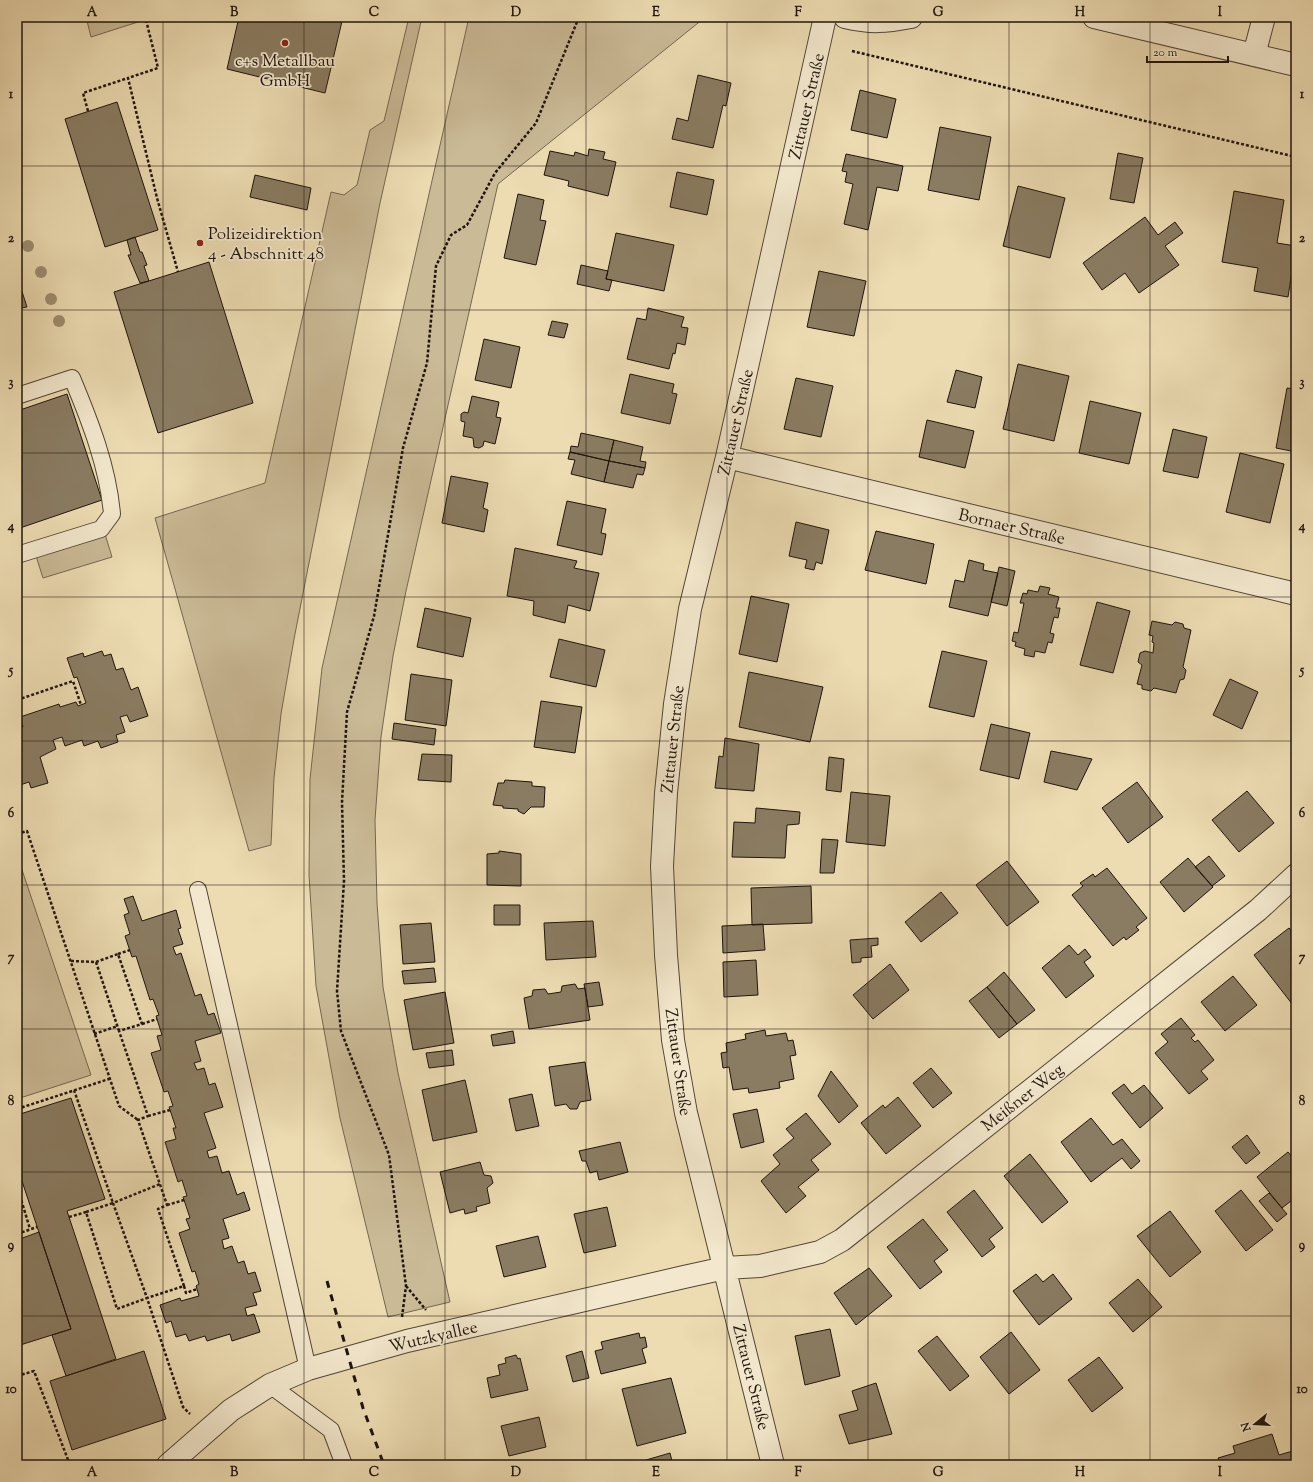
<svg xmlns="http://www.w3.org/2000/svg" width="1313" height="1482" font-family="'Sorts Mill Goudy',serif">
  <rect width="100%" height="100%" fill="#eddcb2"/>
  <filter id="stains"><feTurbulence type="fractalNoise" baseFrequency=".005" numOctaves="4"/><feColorMatrix values="0 0 0 0 .2 0 0 0 0 .09 0 0 0 0 .02 0 0 0 .5 -.17"/></filter>
  <radialGradient id="worn" r=".72"><stop offset=".6" stop-color="#630" stop-opacity="0"/><stop offset="1" stop-color="#630" stop-opacity=".3"/></radialGradient>
  <path fill="#caba96" stroke="#746751" d="M86 17H140L141 21 91 37Z
    M409 17H422L380 203 294 639 281 714 274 778 271 845 249 851 155 518 265 483 331 192 344 195 357 185 370 130 384 121Z
    M469 17H696L703 19 498 184 406 591 393 656 381 737 375 820 377 903 383 987 398 1073 450 1302 388 1317 340 1118 316 986 309 875 310 779 322 668Z
    M105 534 112 557 43 578 36 556Z
    M17 855 91 1075 17 1099Z"/>
  <path fill="#8a7c62" stroke="#1f140c" d="M239 17H343L325 93 227 69Z
    M698 75 731 83 726 106 723 105 713 148 672 139 677 118 688 121Z
    M860 90 896 99 887 138 851 130Z
    M117 102 158 230 105 247 65 119Z
    M940 127 991 137 979 200 928 190Z
    M589 149 605 152 603 159 616 162 608 196 568 186 569 181 544 175 550 151 574 156 575 152 588 156Z
    M1118 153 1143 158 1134 203 1110 199Z
    M846 154 903 166 898 191 877 187 868 230 844 224 853 184 845 182 847 172 842 171Z
    M677 172 714 180 707 215 670 207Z
    M255 175 311 188 307 210 250 197Z
    M1018 186 1065 198 1050 258 1003 246Z
    M1234 191 1284 200 1277 243 1296 246 1288 297 1254 291 1258 268 1222 262Z
    M518 194 544 200 540 220 546 221 536 265 504 258Z
    M1145 217 1158 235 1175 222 1183 233 1165 246 1179 265 1139 293 1125 273 1102 290 1083 263Z
    M616 233 674 245 664 291 606 279Z
    M135 237 140 252H142L147 265 144 266 149 281 140 283 128 255H131L127 240Z
    M209 262 253 403 158 433 114 292Z
    M581 265 608 271 606 279 612 280 609 291 577 284Z
    M819 271 866 281 854 336 807 327Z
    M17 276 27 307 17 309Z
    M648 308 684 317 681 327 688 328 685 345 677 343 675 354 673 353 669 369 627 359 637 318 646 320Z
    M552 321 568 324 564 338 548 335Z
    M484 339 520 347 511 388 475 380Z
    M1018 364 1069 376 1054 441 1003 429Z
    M956 370 982 377 975 408 947 402Z
    M630 374 674 384 672 393 677 394 670 424 621 413Z
    M796 378 833 386 821 437 784 429Z
    M1287 388 1296 389V452L1276 448Z
    M67 394 102 500 17 529V411Z
    M472 396 499 402 496 417 501 418 495 444 484 441 483 446 479 448 474 447 473 438 463 436 465 422 461 421V414L464 412 468 413Z
    M1090 401 1141 413 1129 464 1079 453Z
    M927 420 974 431 965 468 919 457Z
    M1173 429 1207 437 1198 478 1163 471Z
    M581 433 614 440 609 461 570 452 571 446 578 447Z
    M614 440 643 447 640 461 646 462 645 468 609 461Z
    M570 452 609 461 604 482 571 474 575 460 568 459Z
    M1240 453 1284 464 1270 523 1226 512Z
    M609 461 645 468 643 475 637 474 633 488 604 482Z
    M451 476 488 483 483 508 488 510 484 532 442 523Z
    M567 501 606 509 601 533 606 534 602 555 557 545Z
    M796 522 829 530 822 564 816 562 814 570 805 568 807 560 789 556Z
    M876 531 934 544 926 584 865 570Z
    M515 548 577 561 574 568 599 573 590 611 568 605 565 623 533 615 534 601 507 596Z
    M969 560 984 564 983 570 998 573 988 616 949 607 955 580 964 582Z
    M999 567 1015 571 1007 606 991 602Z
    M1040 586 1050 588 1048 594 1059 597 1056 608H1060L1058 618 1054 617 1050 633 1054 634 1052 643 1048 642 1045 653 1035 651 1034 657 1024 655 1025 649 1015 646 1016 642 1012 641 1014 632 1018 633 1024 603H1020L1023 593 1027 594 1028 590 1038 592Z
    M751 596 789 604 777 662 739 654Z
    M1097 602 1130 611 1113 673 1080 665Z
    M425 608 471 618 463 657 417 647Z
    M1152 621 1172 625 1175 622 1183 624 1184 628 1191 630 1183 667 1186 670 1184 679 1180 680 1176 693 1154 688 1151 691 1142 689V685L1137 684 1142 665 1138 662 1140 653 1145 651 1153 653 1154 643 1152 642 1153 636 1149 635Z
    M559 639 605 650 596 687 550 677Z
    M102 651 104 656 111 654 116 670 123 668 131 690 138 687 148 716 130 722 127 715 120 717 125 732 116 735 118 742 101 748 98 741 84 746 82 740 65 746 62 737 53 740 56 749 40 757 48 783 31 788 29 782 17 786V730L23 727 20 717 59 704 60 707 76 702 78 706 86 703 77 677 74 678 67 658 83 653 84 657Z
    M942 651 987 661 974 717 929 707Z
    M749 672 823 687 810 742 739 727Z
    M411 674 452 680 446 726 405 720Z
    M1230 679 1258 692 1242 729 1213 715Z
    M541 701 582 707 575 753 534 747Z
    M394 723 436 729 434 745 392 739Z
    M991 724 1030 733 1019 779 980 770Z
    M725 738 759 744 754 791 715 788 719 756 723 757Z
    M1051 751 1092 759 1077 790 1044 782Z
    M422 754 452 755 451 782 418 780Z
    M829 757 844 759 841 792 826 790Z
    M505 780 532 782V786L545 787 544 807H531L524 814 518 811V809L503 808V806L493 805 498 783H504Z
    M1137 782 1163 817 1128 843 1102 808Z
    M1247 791 1274 823 1239 852 1212 820Z
    M851 792 890 796 885 846 846 842Z
    M756 808 800 812 799 824 787 825 785 858 732 857 734 822 755 823Z
    M822 839 838 840 834 873H820Z
    M499 851 521 854V886L487 885V854L499 853Z
    M1209 856 1225 876 1212 886 1195 867Z
    M1188 858 1213 887 1184 912 1160 882Z
    M1007 861 1039 902 1007 926 976 885Z
    M1107 868 1147 918 1136 927 1139 930 1126 940 1124 937 1113 946 1072 895 1083 886 1080 883 1093 874 1095 877Z
    M811 886 812 923 752 925 751 888Z
    M941 892 958 913 921 942 905 922Z
    M133 896 142 921 176 910 181 928 178 929 183 944 173 947 176 955 181 953 195 996 201 994 208 1015 214 1013 221 1033 195 1041 201 1061 194 1063 197 1070 204 1068 209 1085 215 1083 223 1107 204 1113 216 1148 207 1151 209 1158 217 1156 222 1173 229 1171 237 1195 244 1192 250 1210 223 1219 229 1238 222 1240 224 1249 232 1246 238 1263 244 1261 248 1274 255 1272 261 1291 253 1293 257 1305 245 1308 247 1316 254 1314 260 1332 232 1341 230 1334 207 1341 205 1336 189 1341 186 1334 176 1337 171 1321 166 1323 160 1305 180 1298 181 1301 199 1296 196 1286 199 1284 195 1271 192 1272 179 1233 190 1229 186 1219 190 1218 183 1197 187 1196 182 1180 178 1182 165 1142 176 1139 173 1128H176L169 1107 173 1106 168 1091 164 1092 151 1053 161 1050 157 1036 162 1035 156 1016 159 1015 153 999 150 1000 136 956 132 957 125 936 130 934 124 915 129 913 124 899Z
    M494 905H520V925H494Z
    M593 921 596 957 546 960 544 923Z
    M431 923 435 962 403 964 400 925Z
    M763 924 765 950 723 953 722 926Z
    M1289 928 1296 937V1009L1254 955Z
    M878 938V945L871 946 872 957 861 958V962L852 963 850 940Z
    M1069 945 1078 955 1085 949 1091 957 1084 962 1094 976 1066 998 1042 968Z
    M756 960 758 995 724 997 723 962Z
    M890 964 909 990 873 1019 853 995Z
    M434 968 436 982 404 984 402 971Z
    M1004 972 1035 1010 1017 1024 987 987Z
    M1233 976 1257 1005 1225 1031 1201 1002Z
    M599 982 603 1005 588 1007 584 984Z
    M575 984 578 989 585 988 590 1020 529 1029 524 998 532 996 533 990 545 989 548 994 561 992 562 986Z
    M987 987 1017 1024 999 1038 969 1001Z
    M445 992 454 1043 413 1050 404 1000Z
    M1181 1018 1195 1035 1191 1038 1195 1042 1198 1040 1214 1060 1201 1071 1208 1079 1189 1094 1155 1053 1168 1042 1161 1034Z
    M765 1030 766 1036 786 1033 788 1041 793 1040 796 1055 790 1056 794 1079 779 1082 780 1088 749 1093 748 1088 733 1090 729 1067 723 1068 721 1053 727 1052 726 1043 746 1039 745 1034Z
    M513 1031 515 1043 493 1046 491 1035Z
    M452 1050 454 1065 429 1068 426 1053Z
    M585 1062 591 1100 580 1102 577 1109H570L566 1104 555 1106 549 1067Z
    M931 1068 952 1093 933 1108 913 1083Z
    M831 1071 858 1106 839 1123 818 1096Z
    M465 1080 477 1132 433 1141 422 1090Z
    M1124 1084 1132 1094 1144 1085 1163 1108 1140 1128 1112 1093Z
    M532 1094 539 1126 516 1131 509 1099Z
    M898 1097 921 1126 886 1154 861 1123 883 1105 885 1108Z
    M71 1098 105 1199 67 1211 116 1359 66 1376 52 1335 71 1329 17 1166V1115Z
    M757 1109 764 1142 741 1148 733 1114Z
    M806 1113 831 1144 811 1160 819 1170 798 1187 806 1196 786 1213 761 1181 780 1164 773 1155 794 1138 786 1129Z
    M1091 1118 1113 1145 1122 1139 1140 1161 1131 1169 1122 1158 1091 1182 1061 1142Z
    M1247 1135 1260 1153 1246 1164 1232 1147Z
    M620 1142 628 1172 599 1180 597 1171 590 1173 586 1161H582L579 1151Z
    M1288 1152 1296 1162V1197L1282 1208 1257 1177Z
    M1030 1154 1068 1202 1042 1223 1004 1176Z
    M480 1162 484 1175 491 1176 493 1183 487 1188 490 1203 476 1207 477 1211 465 1214 464 1209 450 1213 440 1172Z
    M974 1190 1003 1228 989 1239 995 1247 982 1257 947 1212Z
    M1241 1190 1273 1230 1246 1251 1215 1211Z
    M1269 1193 1287 1214 1277 1222 1259 1201Z
    M607 1207 616 1246 584 1253 574 1214Z
    M1170 1211 1201 1252 1170 1277 1137 1236Z
    M923 1219 948 1250 934 1261 942 1272 920 1289 887 1247Z
    M39 1232 71 1329 17 1346V1240Z
    M538 1236 546 1267 504 1277 496 1246Z
    M869 1268 892 1296 856 1325 834 1293Z
    M1036 1274 1043 1282 1053 1274 1072 1299 1039 1325 1013 1291Z
    M1138 1279 1162 1307 1133 1332 1109 1303Z
    M830 1329 840 1376 805 1385 795 1336Z
    M1011 1332 1040 1370 1009 1394 980 1357Z
    M639 1333 640 1338 645 1337 647 1347 642 1349 646 1363 601 1374 595 1351 603 1349 601 1342Z
    M937 1336 969 1376 950 1391 918 1351Z
    M144 1351 166 1419 72 1450 50 1381Z
    M582 1351 589 1378 573 1382 566 1356Z
    M516 1355 518 1359 520 1358 528 1390 491 1398 487 1378 500 1375 498 1365 506 1363 505 1358Z
    M1099 1357 1123 1388 1092 1412 1068 1380Z
    M671 1378 686 1433 637 1446 622 1389Z
    M876 1383 892 1434 849 1444 839 1415 858 1410 852 1391Z
    M539 1417 546 1447 509 1456 501 1426Z
    M1272 1434 1279 1455 1296 1450V1465H1220L1218 1458 1235 1453 1233 1446Z
    M670 1453 673 1465H629Z"/>
  <g fill="none" stroke-linecap="round" stroke-linejoin="round">
    <g stroke="#524636" stroke-width="18">
      <path id="service" d="M17 396 72 378C90 421 108 467 112 514L101 529 17 555
        M198 890 308 1369
        M270 1385 331 1430 344 1465"/>
    </g>
    <g stroke="#524636" stroke-width="24">
      <path id="minor" d="M845 17C871 23 885 22 911 17
        M1094 17 1296 65
        M1254 55 1264 17
        M727 457 1296 594
        M168 1465 231 1410 270 1385 308 1369 407 1341 684 1277 725 1268 760 1266 820 1252 842 1240 1258 910 1296 875
        M773 1465 686 1113 673 1040 666 955 662 866 666 793 675 704 690 609 727 457 825 17"/>
    </g>
    <path stroke="#1f140c" stroke-width="2.5" stroke-dasharray="3 2" stroke-linecap="butt" d="M146 20 158 68 128 78 157 198 178 272
      M852 51 1296 157
      M88 111 83 93 128 78
      M17 700 73 681 81 705
      M17 834 27 831 119 1106 138 1120
      M118 954 130 950
      M71 961 96 962 118 954 142 1024 119 1031 148 1116 138 1120 167 1205 158 1209 184 1286 147 1298 113 1203 160 1184
      M96 962 119 1031
      M142 1024 157 1019
      M94 1034 118 1026
      M74 1090 113 1203 86 1212 117 1309 147 1298 183 1407 190 1414
      M17 1109 109 1079
      M148 1116 170 1110
      M17 1186 30 1229
      M167 1205 184 1200
      M69 1217 86 1212
      M17 1234 37 1227
      M184 1286 186 1293 197 1289
      M406 1286 426 1310
      M402 1317 406 1286 389 1155 341 1031 337 991 344 881 342 802 347 712 374 616 403 448 427 363 436 266 451 235 467 225 495 173 536 123 579 17
      M17 1376 34 1371 70 1465"/>
    <use href="#service" stroke="#f3e8cd" stroke-width="16"/>
    <use href="#minor" stroke="#f3e8cd" stroke-width="22"/>
    <path stroke="#1f140c" stroke-width="3" stroke-dasharray="7 7" stroke-linecap="butt" d="M327 1281 363 1408 384 1465"/>
  </g>
  <g fill="#9d8e71">
    <circle cx="28" cy="246" r="6"/>
    <circle cx="41" cy="272" r="6"/>
    <circle cx="51" cy="299" r="6"/>
    <circle cx="59" cy="321" r="6"/>
  </g>
  <path fill="none" stroke="#1f140c" stroke-width="1" stroke-opacity="0.55" d="M163 17V1465M304 17V1465M445 17V1465M586 17V1465M727 17V1465M868 17V1465M1009 17V1465M1150 17V1465M17 166H1296M17 310H1296M17 453H1296M17 597H1296M17 741H1296M17 885H1296M17 1029H1296M17 1172H1296M17 1316H1296"/>
  <g fill="#8f2418" stroke="#f3e8cd" stroke-width="1.5">
    <circle cx="285" cy="43" r="4"/>
    <circle cx="200" cy="243" r="4"/>
  </g>
  <g text-anchor="middle" stroke-width="3.5" stroke-linejoin="round" paint-order="stroke">
    <g font-size="17" fill="#1f140c" stroke="#f3e8cd">
      <text x="285" y="66">c+s Metallbau<tspan x="285" dy="20">GmbH</tspan></text>
      <text x="208" y="239" text-anchor="start">Polizeidirektion<tspan x="208" dy="20">4 - Abschnitt 48</tspan></text>
    </g>
    <g font-size="17" fill="#1f140c" stroke="#f3e8cd">
      <text transform="translate(806 106) rotate(-77)" y="6">Zittauer Straße</text>
      <text transform="translate(735 422) rotate(-77)" y="6">Zittauer Straße</text>
      <text transform="translate(1012 526) rotate(13)" y="6">Bornaer Straße</text>
      <text transform="translate(672 739) rotate(-84)" y="6">Zittauer Straße</text>
      <text transform="translate(679 1062) rotate(82)" y="6">Zittauer Straße</text>
      <text transform="translate(1022 1097) rotate(-38)" y="6">Meißner Weg</text>
      <text transform="translate(433 1336) rotate(-13)" y="6">Wutzkyallee</text>
      <text transform="translate(752 1377) rotate(76)" y="6">Zittauer Straße</text>
    </g>
  </g>
  <rect width="1313" height="1482" fill="none" stroke="#eddcb2" stroke-width="44"/>
  <g transform="translate(1255 1424) rotate(252)" stroke="#f3e8cd" stroke-width="3" paint-order="stroke">
  <path d="M0-3L7 15L0 10L-7 15Z" fill="#1f140c"/>
  <text y="-6" font-size="11" font-weight="bold" text-anchor="middle" fill="#1f140c">N</text>
  </g>
  <path d="M1147 56v6h81v-6" fill="none" stroke="#1f140c" stroke-width="2"/>
  <text x="1153" y="56" font-size="12" fill="#1f140c" stroke="#f3e8cd" stroke-width="3" paint-order="stroke">20 m</text>
  <rect x="22" y="22" width="1269" height="1438" fill="none" stroke="#1f140c" stroke-width="1.5"/>
  <g font-size="13" text-anchor="middle" font-weight="bold" fill="#1f140c">
    <text x="92" y="16">A</text>
    <text x="234" y="16">B</text>
    <text x="374" y="16">C</text>
    <text x="516" y="16">D</text>
    <text x="656" y="16">E</text>
    <text x="798" y="16">F</text>
    <text x="938" y="16">G</text>
    <text x="1080" y="16">H</text>
    <text x="1220" y="16">I</text>
    <text x="11" y="98">1</text>
    <text x="1302" y="98">1</text>
    <text x="11" y="242">2</text>
    <text x="1302" y="242">2</text>
    <text x="11" y="386">3</text>
    <text x="1302" y="386">3</text>
    <text x="11" y="530">4</text>
    <text x="1302" y="530">4</text>
    <text x="11" y="674">5</text>
    <text x="1302" y="674">5</text>
    <text x="11" y="817">6</text>
    <text x="1302" y="817">6</text>
    <text x="11" y="961">7</text>
    <text x="1302" y="961">7</text>
    <text x="11" y="1105">8</text>
    <text x="1302" y="1105">8</text>
    <text x="11" y="1249">9</text>
    <text x="1302" y="1249">9</text>
    <text x="11" y="1393">10</text>
    <text x="1302" y="1393">10</text>
    <text x="92" y="1476">A</text>
    <text x="234" y="1476">B</text>
    <text x="374" y="1476">C</text>
    <text x="516" y="1476">D</text>
    <text x="656" y="1476">E</text>
    <text x="798" y="1476">F</text>
    <text x="938" y="1476">G</text>
    <text x="1080" y="1476">H</text>
    <text x="1220" y="1476">I</text>
  </g>
  <rect width="100%" height="100%" filter="url(#stains)"/>
  <rect width="100%" height="100%" fill="url(#worn)"/>
</svg>
